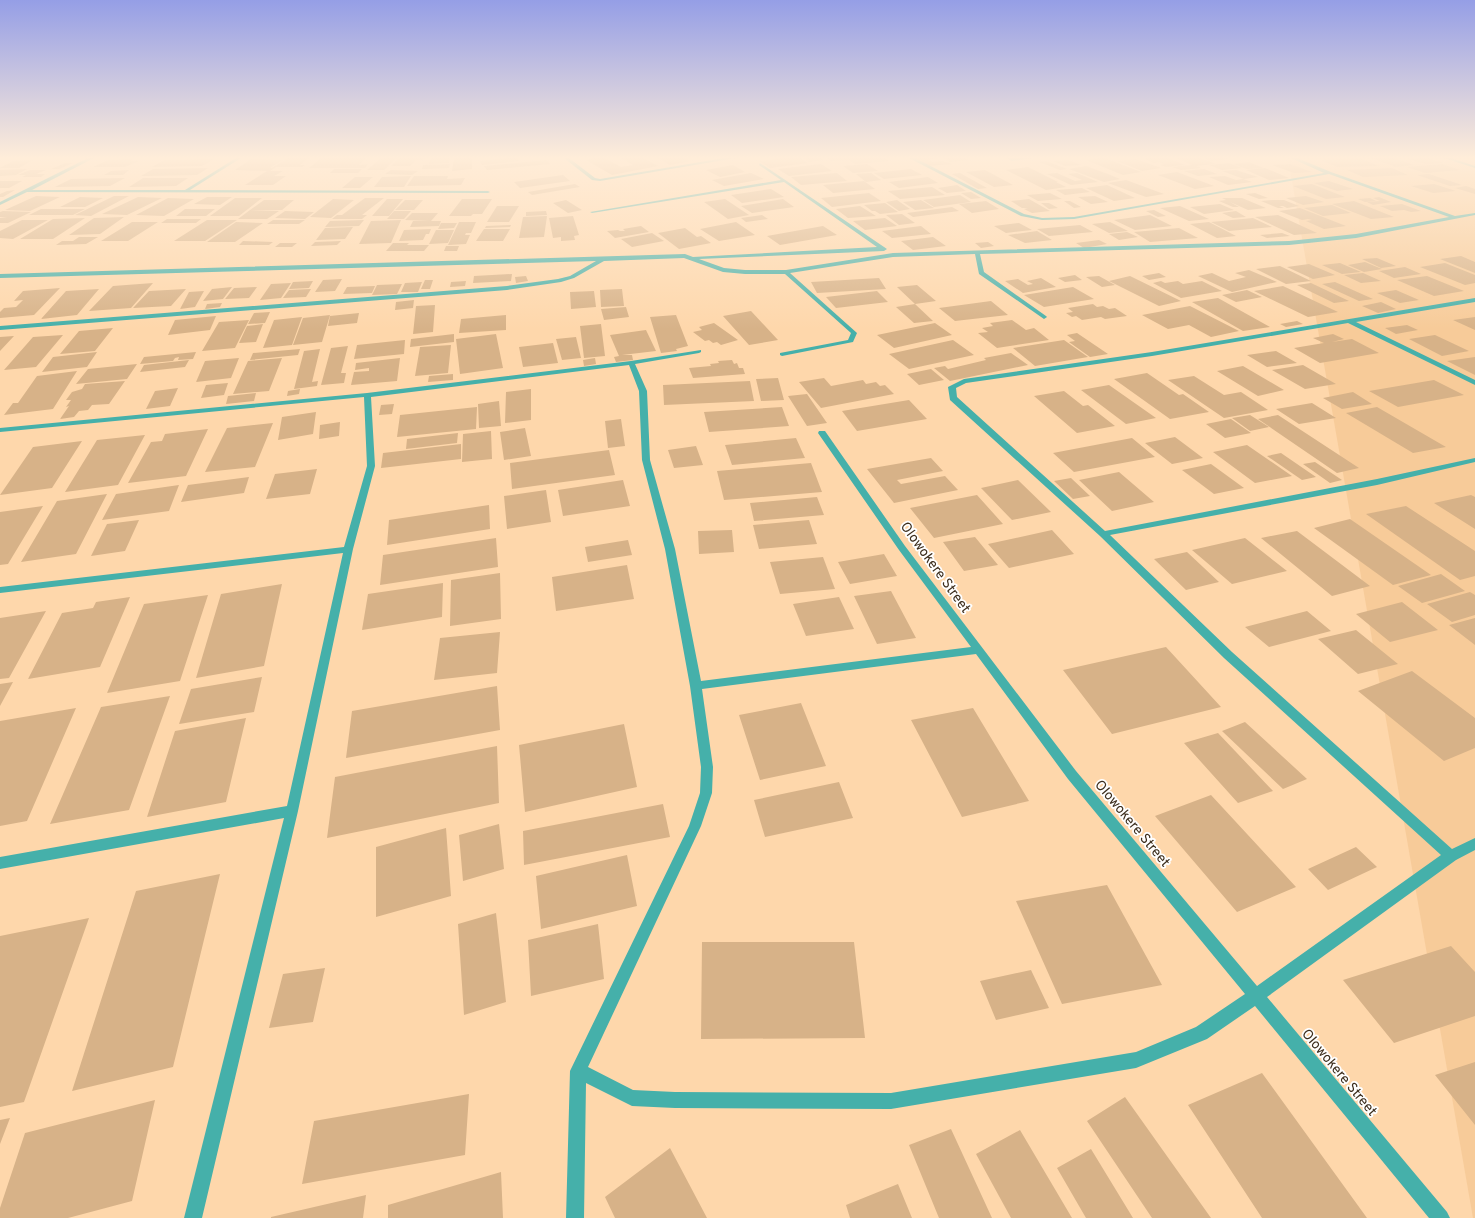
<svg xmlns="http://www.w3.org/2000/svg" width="1475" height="1218" font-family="Overpass,sans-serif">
  <rect width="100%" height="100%" fill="#fed7ab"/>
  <path fill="#f7cb99" d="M1288 158H1475V1218H1473Z"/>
  <path fill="#d7b288" d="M288 158H309L300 165H305L302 167H276L270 171H283L274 176H286L273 185H245L267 171 235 170 251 159 283 160 270 168H272Z
    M321 158H366L359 165 368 164 365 168H309Z
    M381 158H397L384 170H367Z
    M399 158H425L423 160H416L410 166H391Z
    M431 158H450L449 163 429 164Z
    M454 158H472V169L452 171Z
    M509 158H517L519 161 482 165 480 161Z
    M594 158H605L621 167 633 165 621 158H643L658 166 612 175 586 160Z
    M658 158H685L691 161 670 165Z
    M783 158H800L808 163 770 168 759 161Z
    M804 158H822L824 160 809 162Z
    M827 158H885L889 161 855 164 849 160 831 161Z
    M914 158H937L929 160 932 162 942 161 952 164 929 166Z
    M944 158H965L969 160 950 162Z
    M1099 158H1105L1141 172 1123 175 1086 160Z
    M1143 158H1168L1185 165 1166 167 1160 165 1164 164 1159 162 1154 163Z
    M1176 158H1200L1216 164 1196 166 1201 168 1181 170 1172 167 1192 165Z
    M1204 158H1228V159L1211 161Z
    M1371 158H1393L1414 165 1396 167Z
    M1428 158 1443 163 1426 164 1408 159Z
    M133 159 131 161H139L125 167H93L108 160Z
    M214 159 202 166 152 167 164 160Z
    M1136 159 1161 168 1142 171 1117 161Z
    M1362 159 1379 166 1337 167 1321 160Z
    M33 160 19 168H0L13 161Z
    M547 160 550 164 487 170 484 166Z
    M1069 160 1081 165 1065 166 1053 161Z
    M1046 161 1067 169 1060 170 1039 162Z
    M1249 162 1263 168 1247 169 1233 164Z
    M65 163H73L59 169H51Z
    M1229 163 1242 168 1222 170 1209 165Z
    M450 164 449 168 422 169 423 165Z
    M821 164 832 171 789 176 778 169Z
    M867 164 878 171 853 173 843 166Z
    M1290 164 1312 172 1294 173 1272 165Z
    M1442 164 1460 170 1425 173 1407 167Z
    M733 165 745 172 720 177 706 170Z
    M1086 166 1108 174 1120 179 1104 182 1069 169Z
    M1028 167 1058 182H1056L1066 187 1046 190 1006 170Z
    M208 168 197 175 141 176 153 169Z
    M1265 168 1289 178 1269 180 1246 170Z
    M1392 168 1408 175 1363 177 1347 170Z
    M27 169 16 175 0 176V170Z
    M334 169H362L358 173H330Z
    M911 169 922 175 884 179 874 173Z
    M1204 169 1217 174 1198 176 1184 171Z
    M30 170H46L36 174H45L41 177H22L26 175H18Z
    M129 170 123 175H104L111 171Z
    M391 170 418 171 412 175 385 174Z
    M985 170 1013 185 994 187 966 172Z
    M1236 170 1258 177 1244 179 1222 171Z
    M1177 172 1214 186 1195 189 1158 175Z
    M751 173 764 179 724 186 712 180Z
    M837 173 847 181 801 185 791 177Z
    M871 173 881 180 866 182 856 174Z
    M960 173 987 188 978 189 952 174Z
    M1057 173 1075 181 1082 180 1068 174 1077 173 1098 182 1071 185 1047 174Z
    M1429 174 1462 185 1450 186 1417 175Z
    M563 175 570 181 520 188 514 182Z
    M411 176 404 187H374L382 177Z
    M414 176H448L447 179 465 178 461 185 407 186Z
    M1225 176 1236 180 1243 179 1252 182 1228 185 1209 177Z
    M355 177H373L360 188H342Z
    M928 177 938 183 899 188 889 182Z
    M125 178 110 186 55 187 71 179Z
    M143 178H188L176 186 129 187Z
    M1126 180 1164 194 1146 197 1108 183Z
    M0 181H22L9 188H0Z
    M864 181 875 189 833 193 823 185Z
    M1329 181 1353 189 1337 191 1314 183Z
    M575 184 580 187 532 195 528 192Z
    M1312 184 1345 197 1326 199 1293 186Z
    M1434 184 1456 191 1433 193 1411 186Z
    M957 185 966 191 947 193 938 188Z
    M1107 185 1135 198 1114 201 1086 188Z
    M1466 186 1475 189V194L1455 188Z
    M932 187 945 195 900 199 888 191Z
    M1082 188 1090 192 1065 195 1056 190Z
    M771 189 784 197 742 203 731 195Z
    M15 190 3 197H0V194L7 191Z
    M971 192 981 198 971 199 961 193Z
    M869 193 881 201 832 207 821 198Z
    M1050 193 1062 199 1038 201 1027 195Z
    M1255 193 1268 198 1259 199 1246 194Z
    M960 195 971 202 934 207 923 200Z
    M36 196 60 197 30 211 5 210Z
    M114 196H129L91 216 75 215Z
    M1095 196 1108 202 1091 204 1078 197Z
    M1306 196 1324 202 1303 205 1286 198Z
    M80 197 103 198 85 207H60Z
    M138 197 162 198 127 215 102 214Z
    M207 197H232L220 205 194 204Z
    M1379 197 1391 202 1373 205 1367 202 1380 201 1373 198Z
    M168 198 194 199 164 216 136 215Z
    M235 198H262L239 216H210Z
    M365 198H384L362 215H367L362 219H332L337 215H342Z
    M1222 198H1242L1266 208 1248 210 1230 202 1239 207H1233L1219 201 1226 200Z
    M1370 198 1376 201 1365 202 1358 199Z
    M333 199 354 200 331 218 310 217Z
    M387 199H403L389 216H372Z
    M462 199H492L482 214H473L471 216H449Z
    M725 199 749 215 728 219 704 202Z
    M783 199 794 207 752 213 741 206Z
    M1029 199 1050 211 1032 213 1024 209 1028 208H1022L1011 201Z
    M264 200H294L282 210H250Z
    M405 200H423L414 210H395Z
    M566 200 582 210 568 213 553 203Z
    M897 200 910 209 899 211 886 202Z
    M921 200 934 208 915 210 903 202Z
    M1272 200H1284L1299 206 1287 208 1283 206H1279L1284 208H1278L1261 201Z
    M986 201 999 209 972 213 959 204Z
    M1064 201H1070L1081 207 1074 208Z
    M1354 201 1394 217 1371 219 1332 204Z
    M885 203 898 212 880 214 875 211H872L864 205Z
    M1041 203H1049L1058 208 1049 209Z
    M1220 204 1234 210 1204 214 1190 207Z
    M1402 204 1421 211 1411 212 1404 210 1392 211 1380 206Z
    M1332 205 1351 213 1323 216 1304 208Z
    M497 206H519L509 222H487Z
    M860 206 876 216 848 218 836 209Z
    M1180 206 1209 219 1189 221 1160 208Z
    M952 207 959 211 913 217 907 213Z
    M1300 208 1346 226 1324 229 1306 221 1312 220 1308 219 1302 220 1279 211Z
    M41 209H85L73 215H29Z
    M185 209H215L206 216H176Z
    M250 210 279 211 267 219H238Z
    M1154 210 1166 216 1158 217 1146 211Z
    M3 211 31 212 8 223H0V218H7L0 217V212Z
    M285 211 314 212 305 219 275 218Z
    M394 211H411L404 219H387Z
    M546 211 547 215 526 216V212Z
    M1236 211 1246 217 1233 218 1222 213Z
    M412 213H438L431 221H441L439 226 410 227 413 221H430L405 220Z
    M902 214 915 223 899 225 886 215Z
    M762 215 768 219 746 222 741 218Z
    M1150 215 1172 226 1135 230 1114 220Z
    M1278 215 1317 233 1294 235 1255 217Z
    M547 216 544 237 519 238 523 217Z
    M573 216 579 235 574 236 575 240 561 241V237L553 238 549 218Z
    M124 217 100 234 69 235 94 218Z
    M85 218 53 239H20L53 219Z
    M885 218 897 226 865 230 853 221Z
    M1253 218 1272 227 1229 231 1211 222Z
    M167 219H201L196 223H161Z
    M22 220H48L13 239 0 238V231Z
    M207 220H237L205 241H174Z
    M273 220H305L299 224H267Z
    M364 220 359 226 325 227 330 221Z
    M401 220 391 243 359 244 371 221Z
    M132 222H158L128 241H101Z
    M236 222 263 223 235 242H207Z
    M459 222H476L471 233H466L465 235H470L466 244 448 245Z
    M736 222 755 235 719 241 700 229Z
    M1110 222 1128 231 1109 233 1092 224Z
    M1209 222 1236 236 1217 238 1190 224Z
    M441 223H457L454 228 438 229Z
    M1019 223 1032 230 1006 233 994 226Z
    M511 225 510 227 485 228 486 226Z
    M1080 225 1093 232 1049 236 1037 229Z
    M641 226 649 232 615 238 607 231 618 230 620 231H625L623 229Z
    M823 226 837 235 780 245 767 236Z
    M921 226 931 234 892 238 882 231Z
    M353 227 345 239 316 240 325 228Z
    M685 228 697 237 701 236 711 243 679 249 658 233Z
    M1179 228 1198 238 1150 242 1134 232Z
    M431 229 429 234H426L423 240 399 241 404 230Z
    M484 229H510L503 241H476Z
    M436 230H454L448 243 429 244Z
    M1037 231 1052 240 1025 243 1008 235Z
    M1127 232 1138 237 1119 240 1109 234Z
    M652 233 664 241 632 247 621 239Z
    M1282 233 1290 236 1267 238 1260 235Z
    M79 237H98L86 244 56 245 62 241H73Z
    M933 237 946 246 913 250 901 241Z
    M1099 240 1107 244 1084 248 1076 243Z
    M243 241 273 242 269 245H239Z
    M341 241 337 245 311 246 315 242Z
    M988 242 994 246 981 248 975 243Z
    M280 243H297L292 247H275Z
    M393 243H409L407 245H429L424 251H386Z
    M446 246H459L457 251H444Z
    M1461 256 1475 262V273L1440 259Z
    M1377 258 1396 266 1381 268 1362 259Z
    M1365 262 1377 267 1382 269 1364 272 1348 265Z
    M1340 263 1361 272 1342 274 1322 265Z
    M1445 263 1475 275V283L1465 285 1420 267Z
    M1309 264 1335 275 1313 279 1287 267Z
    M1280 266 1311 281 1286 284 1256 269Z
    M1405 267 1421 274 1394 278 1379 271Z
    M1249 270 1277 282 1232 292 1198 276 1212 273 1229 281 1246 277 1235 273Z
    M1159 273 1166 277 1149 280 1142 276Z
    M1363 273 1381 281 1361 283 1344 275Z
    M512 274 511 281 473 283 474 276Z
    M1075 275 1082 280 1065 282 1058 278Z
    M526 276 528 281 516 283 515 277Z
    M1099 276 1115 285 1102 287 1086 277Z
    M1130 276 1181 301 1159 306 1109 281Z
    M1427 276 1464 291 1434 296 1397 280Z
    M879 278 886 289 817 293 811 282Z
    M1041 278 1056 287 1023 293 1005 281 1018 279 1028 285 1033 284 1027 281Z
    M342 279 335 291 315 292 323 280Z
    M425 280H433L430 289H421Z
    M313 281 309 288 289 289 293 282Z
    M466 281 465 286 450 287 451 282Z
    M1161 281 1165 283 1178 281 1183 284 1202 281 1222 291 1181 298 1153 283Z
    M422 282 418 292H401L405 283Z
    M1335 282 1373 299 1359 301 1322 284Z
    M153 283 131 308 89 311 113 286Z
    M291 283 281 298 260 300 271 284Z
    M1311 283 1349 301 1334 303 1297 285Z
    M402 284 397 294 372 295 377 285Z
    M917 285 936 301 915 304 897 287Z
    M375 286 372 293 343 294 347 287Z
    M1283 286 1338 312 1308 317 1254 291Z
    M232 287 223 299 203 301 212 289Z
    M257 287 249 298 225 299 234 288Z
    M1073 287 1094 299 1044 307 1024 295Z
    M60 288 34 315 0 318V312L4 308 16 307 23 300 14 301 23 291Z
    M99 289 77 315 41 319 66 291Z
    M186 289 171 306 133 308 149 291Z
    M311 289 306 297 283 298 289 290Z
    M622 289 624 306 601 307 600 290Z
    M1247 290 1262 297 1236 302 1222 295Z
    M1396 290 1419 300 1400 303 1377 293Z
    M204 291 195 307 180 309 189 292Z
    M594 291 596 307 571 309 570 292Z
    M877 291 888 302 836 308 826 297Z
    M1218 298 1270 327 1243 331 1192 302Z
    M414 300 413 308 395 310 396 302Z
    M991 301 1008 315 955 321 939 308Z
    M1381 302 1396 309 1378 313 1362 306Z
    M222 303 220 307 205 309 207 304Z
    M915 304 933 321 914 323 896 307Z
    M1093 304 1097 307 1103 306 1109 309 1115 308 1127 316 1105 319 1101 317 1082 320 1076 316 1072 317 1066 313 1073 312 1068 308Z
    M435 305 433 332 413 334 416 306Z
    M1190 306 1239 331 1211 337 1189 325 1168 329 1142 315Z
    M626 307 629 317 604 320 601 309Z
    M751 311 778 340 749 345 723 316Z
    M270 312 265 323 248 324 254 313Z
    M359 313 357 323 328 326 330 316Z
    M330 315 322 342 293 345 303 318Z
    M506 315V330L459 333 461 319Z
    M676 315 688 346 676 349 677 351 661 353 650 317Z
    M216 316 210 330 168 335 175 320Z
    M302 317 292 345 263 348 274 320Z
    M1475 317V330L1453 320Z
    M249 320 235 348 202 351 219 322Z
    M1012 320 1026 330 1034 328 1049 340 997 348 978 333 988 332 982 328 993 326 990 323Z
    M1297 321 1303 324 1286 327 1280 324Z
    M714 323 738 340 721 345 717 342 713 343 709 340 705 341 693 332 702 330 699 327Z
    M935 323 952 335 894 348 877 335Z
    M263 324 256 342 239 343 247 326Z
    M601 324 605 356 584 358 580 326Z
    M1407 325 1418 330 1396 334 1385 328Z
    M113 328 95 351 60 354 79 331Z
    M646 330 656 351 622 355H632L633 360 616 362 614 357 619 356 610 335Z
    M1077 333 1108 354 1090 357 1069 342 1075 341 1067 335Z
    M454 334V342L410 347 411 339Z
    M496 334 503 368 460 374 456 339Z
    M1333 334 1344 339 1332 342 1352 339 1379 353 1320 363 1294 348 1324 343 1313 338Z
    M63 335 36 367 4 370 33 337Z
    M1435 335 1469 351 1442 356 1409 339Z
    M14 336 0 351V337Z
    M576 337 581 358 562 360 556 339Z
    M405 340 404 354 354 359 357 345Z
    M953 340 974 355 909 369 889 354Z
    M1064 340 1088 357 1035 366 1013 348Z
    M553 343 558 363 523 367 519 347Z
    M451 345 448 373 415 376 420 347Z
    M348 346 341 373H346L344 383 321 385 331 348Z
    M300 349 298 355 250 360 253 353Z
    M320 349 312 382 318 381 317 386 294 389 304 351Z
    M1276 351 1297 363 1267 367 1247 355Z
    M97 352 87 367 42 372 53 357Z
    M196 352 193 359 178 360 179 357 175 358 173 361 140 364 144 357Z
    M1011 353 1028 365 950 381 934 368 945 366 948 369 986 360 984 358Z
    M1475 357V375L1447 361Z
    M239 358 231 378 196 382 205 361Z
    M282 358 269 391 233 394 248 361Z
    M400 358 397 381 351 385 354 372 369 371V368L355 370 356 363Z
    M595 358 596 364 584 366 583 360Z
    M189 360 185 367 140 372 144 365Z
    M732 360 734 364 737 363 739 368H743L745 374 693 378 689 368 711 366 710 364 719 363 718 361Z
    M137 364 127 379 76 384 88 369Z
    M1303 365 1336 384 1305 389 1272 370Z
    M1243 366 1284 390 1258 396 1217 371Z
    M931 369 944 380 919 385 907 374Z
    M77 371 53 409 4 415 13 403H18L37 376Z
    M1147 373 1179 395 1183 394 1209 412 1170 419 1114 379Z
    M453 374V380L428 382 429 376Z
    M1194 376 1224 395 1241 392 1268 410 1224 418 1168 380Z
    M778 378 784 400 761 401 756 379Z
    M824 378 831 386 863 380 866 384 876 382 880 386 885 385 894 394 821 408 799 382Z
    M1434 380 1464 395 1398 407 1369 391Z
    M125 381 109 404 92 405 88 410 79 411 74 417 60 419 69 406 66 407 71 400H66L72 392 82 389 85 384Z
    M750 381 754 401 664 405 663 385Z
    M228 383 224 395 201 398 206 385Z
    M1109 385 1156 418 1126 424 1081 390Z
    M178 388 170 406 146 409 155 391Z
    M300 389 299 394 287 396 288 391Z
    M531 389V420L505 423 506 392Z
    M1064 391 1083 406 1088 405 1115 426 1077 433 1034 396Z
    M1353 392 1372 404 1342 409 1323 398Z
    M256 393 254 401 226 404 228 396Z
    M807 394 827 423 807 426 788 396Z
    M909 400 927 419 857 431 842 411Z
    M499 401 501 426 479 428 478 404Z
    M1312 403 1336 418 1299 424 1276 409Z
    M394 404 392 414 379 415 381 405Z
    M477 407 476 429 397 437 400 415Z
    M782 407 789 426 709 432 704 412Z
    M1377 407 1446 447 1413 453 1346 413Z
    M316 412 313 434 278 440 282 417Z
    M1250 415 1269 427 1250 431 1232 418Z
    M1278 415 1359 468 1337 473 1258 419Z
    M621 419 625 446 608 448 605 421Z
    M1231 419 1251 433 1225 438 1206 424Z
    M340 422 339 436 319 439 320 425Z
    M273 423 255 467 205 472 227 428Z
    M525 428 531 456 504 460 500 432Z
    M208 429 186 476 128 483 151 442 162 441 165 434Z
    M491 431 492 459 462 462 463 434Z
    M458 433 457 443 406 449 407 439Z
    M145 435 118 485 65 492 97 440Z
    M1175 437 1203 458 1172 464 1145 443Z
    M796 438 805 458 732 465 725 445Z
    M1132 438 1155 457 1074 472 1053 453Z
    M82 441 52 488 0 495 33 447Z
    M461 444V459L381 468 383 453Z
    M1247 445 1292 476 1255 483 1213 452Z
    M696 446 703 465 674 468 668 450Z
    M609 450 615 475 512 489 510 463Z
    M1281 453 1316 477 1302 480 1267 456Z
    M931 458 943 471 897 480 901 484 945 476 958 490 894 503 867 469Z
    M1315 462 1342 480 1330 483 1303 464Z
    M811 463 822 492 724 500 717 471Z
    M1211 464 1244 488 1214 494 1182 470Z
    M317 469 310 494 266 499 275 474Z
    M1119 472 1154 502 1112 511 1079 480Z
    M249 477 244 493 181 502 188 485Z
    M1071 478 1090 496 1073 499 1054 481Z
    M623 480 630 506 563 516 558 490Z
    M1018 480 1051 512 1012 520 981 488Z
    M179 485 169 511 102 520 116 494Z
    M546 490 551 522 507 529 504 496Z
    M107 494 76 554 21 562 57 501Z
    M977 495 1003 524 934 538 910 508Z
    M1471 495 1475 497V529L1434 503Z
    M817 497 824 515 754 521 750 503Z
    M489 505 490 529 387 545 389 520Z
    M43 506 8 564 0 565V512Z
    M1406 506 1475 551V576L1460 580 1366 514Z
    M1350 519 1431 575 1393 585 1314 528Z
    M139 520 125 551 91 556 107 524Z
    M809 520 817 544 759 549 753 525Z
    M732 530 734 552 699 554 698 531Z
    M1052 530 1074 554 1009 568 988 544Z
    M1297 531 1370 586 1332 596 1261 538Z
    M975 537 998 565 964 571 943 542Z
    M496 538 498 567 380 585 383 555Z
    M1245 538 1287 571 1232 584 1192 550Z
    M628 540 632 555 588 562 585 547Z
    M1187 552 1219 582 1186 590 1154 559Z
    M884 554 897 576 850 584 838 562Z
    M823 557 835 589 780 594 770 562Z
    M627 565 634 599 556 611 552 577Z
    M500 573 501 619 450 626 451 580Z
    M1441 574 1465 591 1422 603 1398 586Z
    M443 583 442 617 362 630 368 594Z
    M282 584 264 666 196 678 221 594Z
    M891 591 916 638 877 644 854 596Z
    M1470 592 1475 595V615L1452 622 1427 604Z
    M208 595 180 681 107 693 144 604Z
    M130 597 100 667 28 679 62 613 93 608 96 602Z
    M839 597 854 629 806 636 793 604Z
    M1402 602 1438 630 1390 642 1356 614Z
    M46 611 9 678 0 679V618Z
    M1307 611 1331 631 1269 647 1245 627Z
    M1475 618V645L1449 625Z
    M1356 630 1398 664 1358 674 1318 639Z
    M500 632 497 673 434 680 440 638Z
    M1166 647 1221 707 1112 734 1063 670Z
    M1412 671 1475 718V748L1444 761 1358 691Z
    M262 677 254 712 179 724 191 689Z
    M13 682 0 706V684Z
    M497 686 500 730 346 758 352 711Z
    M170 696 129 810 50 824 101 707Z
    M801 703 826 766 760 780 739 715Z
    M76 708 27 821 0 826V721Z
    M973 708 1029 801 962 817 911 720Z
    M246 718 226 802 147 817 175 731Z
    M1245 722 1307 779 1283 789 1222 731Z
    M624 724 637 787 525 812 519 745Z
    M1218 733 1273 791 1238 803 1184 743Z
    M497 746 499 803 327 838 335 777Z
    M839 782 853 818 765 837 754 800Z
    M1211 795 1296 887 1237 912 1155 816Z
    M663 804 670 837 524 865 523 831Z
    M499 824 504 869 463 881 459 835Z
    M446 828 451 896 376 917V847Z
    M1356 847 1377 867 1328 890 1308 869Z
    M627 855 637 906 541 929 536 876Z
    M220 874 173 1067 72 1091 136 891Z
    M1107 885 1162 985 1062 1004 1016 901Z
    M496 913 506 1002 464 1015 458 924Z
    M89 918 24 1102 0 1107V936Z
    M598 924 604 979 531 996 528 940Z
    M702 942H854L865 1038 701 1039Z
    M1451 946 1475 972V1016L1394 1043 1343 980Z
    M325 968 313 1022 269 1028 283 974Z
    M1031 970 1049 1008 996 1020 980 981Z
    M1475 1062V1125L1435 1075Z
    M1262 1073 1367 1218H1262L1188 1105Z
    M469 1094 465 1155 302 1184 314 1121Z
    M1125 1097 1211 1218H1152L1087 1121Z
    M155 1100 132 1201 68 1218H0V1208L25 1133Z
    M10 1118 0 1144V1120Z
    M951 1129 992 1218H939L909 1145Z
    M1020 1130 1072 1218H1011L976 1154Z
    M670 1148 707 1218H615L605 1197Z
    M1091 1149 1133 1218H1086L1057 1168Z
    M501 1172 503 1218H388V1205Z
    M898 1184 912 1218H850L846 1205Z
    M366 1195 363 1218H271V1217Z"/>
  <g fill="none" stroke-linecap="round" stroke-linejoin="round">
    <path fill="#45b0aa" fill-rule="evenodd" d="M88 158H94L32 190H185L236 158H241L190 190 488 191 490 192 488 193 27 192 0 205V202Z
      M564 158H569L595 178 600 179 724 158H736L600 181 592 180Z
      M909 158H915L1024 214 1042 218 1074 217 1324 173 1291 158H1297L1331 172 1455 216 1475 213V215L1356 238 1289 245 980 254 984 272 1046 316 1047 317 1044 319 979 274 975 254 893 257 790 273 857 333 853 342 782 356 780 355V353L848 340 851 333 785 274H745L723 272 684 258 604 261 574 278 561 282 507 290 0 330V326L507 286 558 279 570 276 596 261 0 278V274L685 254 693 257 877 247 784 182 592 213 590 212 781 180 759 165 760 163 887 249 884 251 699 259 724 268 745 270H786L893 253 1289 241 1356 234 1449 217 1329 174 1074 219 1042 220 1021 216Z
      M1006 158H1032L1012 161Z
      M1444 158H1451L1475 166V168Z
      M1475 298V302L1356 322 1475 380V385L1348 323 1152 356 966 383 956 388 957 397 1105 531 1377 479 1475 458V462L1377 485 1110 535 1232 652 1452 849 1475 838V850L1456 860 1267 997 1447 1212 1450 1218H1429L1255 1006 1207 1039 1136 1068 891 1109 675 1108 632 1106 586 1083 584 1218H566L570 1071 689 826 700 793 701 767 690 686 665 549 642 460 639 391 629 365 371 397 375 466 353 549 298 811 202 1218H184L284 818 0 869V857L287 806 343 553 0 593V587L344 547 367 466 364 397 0 432V428L367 393 631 361 701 350V352L699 353 635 364 647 391 650 460 675 549 701 681 971 647 899 550 818 433 819 431H825L905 546 1076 771 1257 986 1441 855 1224 658 1100 536 950 400 948 387 964 379 1152 352ZM976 654 1068 779 1245 994 1196 1027 1136 1052 891 1093 675 1092 633 1090 588 1067 701 826 712 793 713 767 702 689Z"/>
  </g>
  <linearGradient id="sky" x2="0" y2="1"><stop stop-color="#959ee6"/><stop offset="0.48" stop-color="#ffedd9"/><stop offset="1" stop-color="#ffedd9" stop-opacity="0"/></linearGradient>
  <rect width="1475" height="329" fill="url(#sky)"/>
  <g text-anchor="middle" stroke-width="3.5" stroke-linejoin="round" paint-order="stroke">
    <g font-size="14" fill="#3d2e1d" stroke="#fff">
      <text transform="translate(936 567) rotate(54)" y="5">Olowokere Street</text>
      <text transform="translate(1133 823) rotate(50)" y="5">Olowokere Street</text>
      <text transform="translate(1340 1072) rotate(50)" y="5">Olowokere Street</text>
    </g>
  </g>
</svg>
